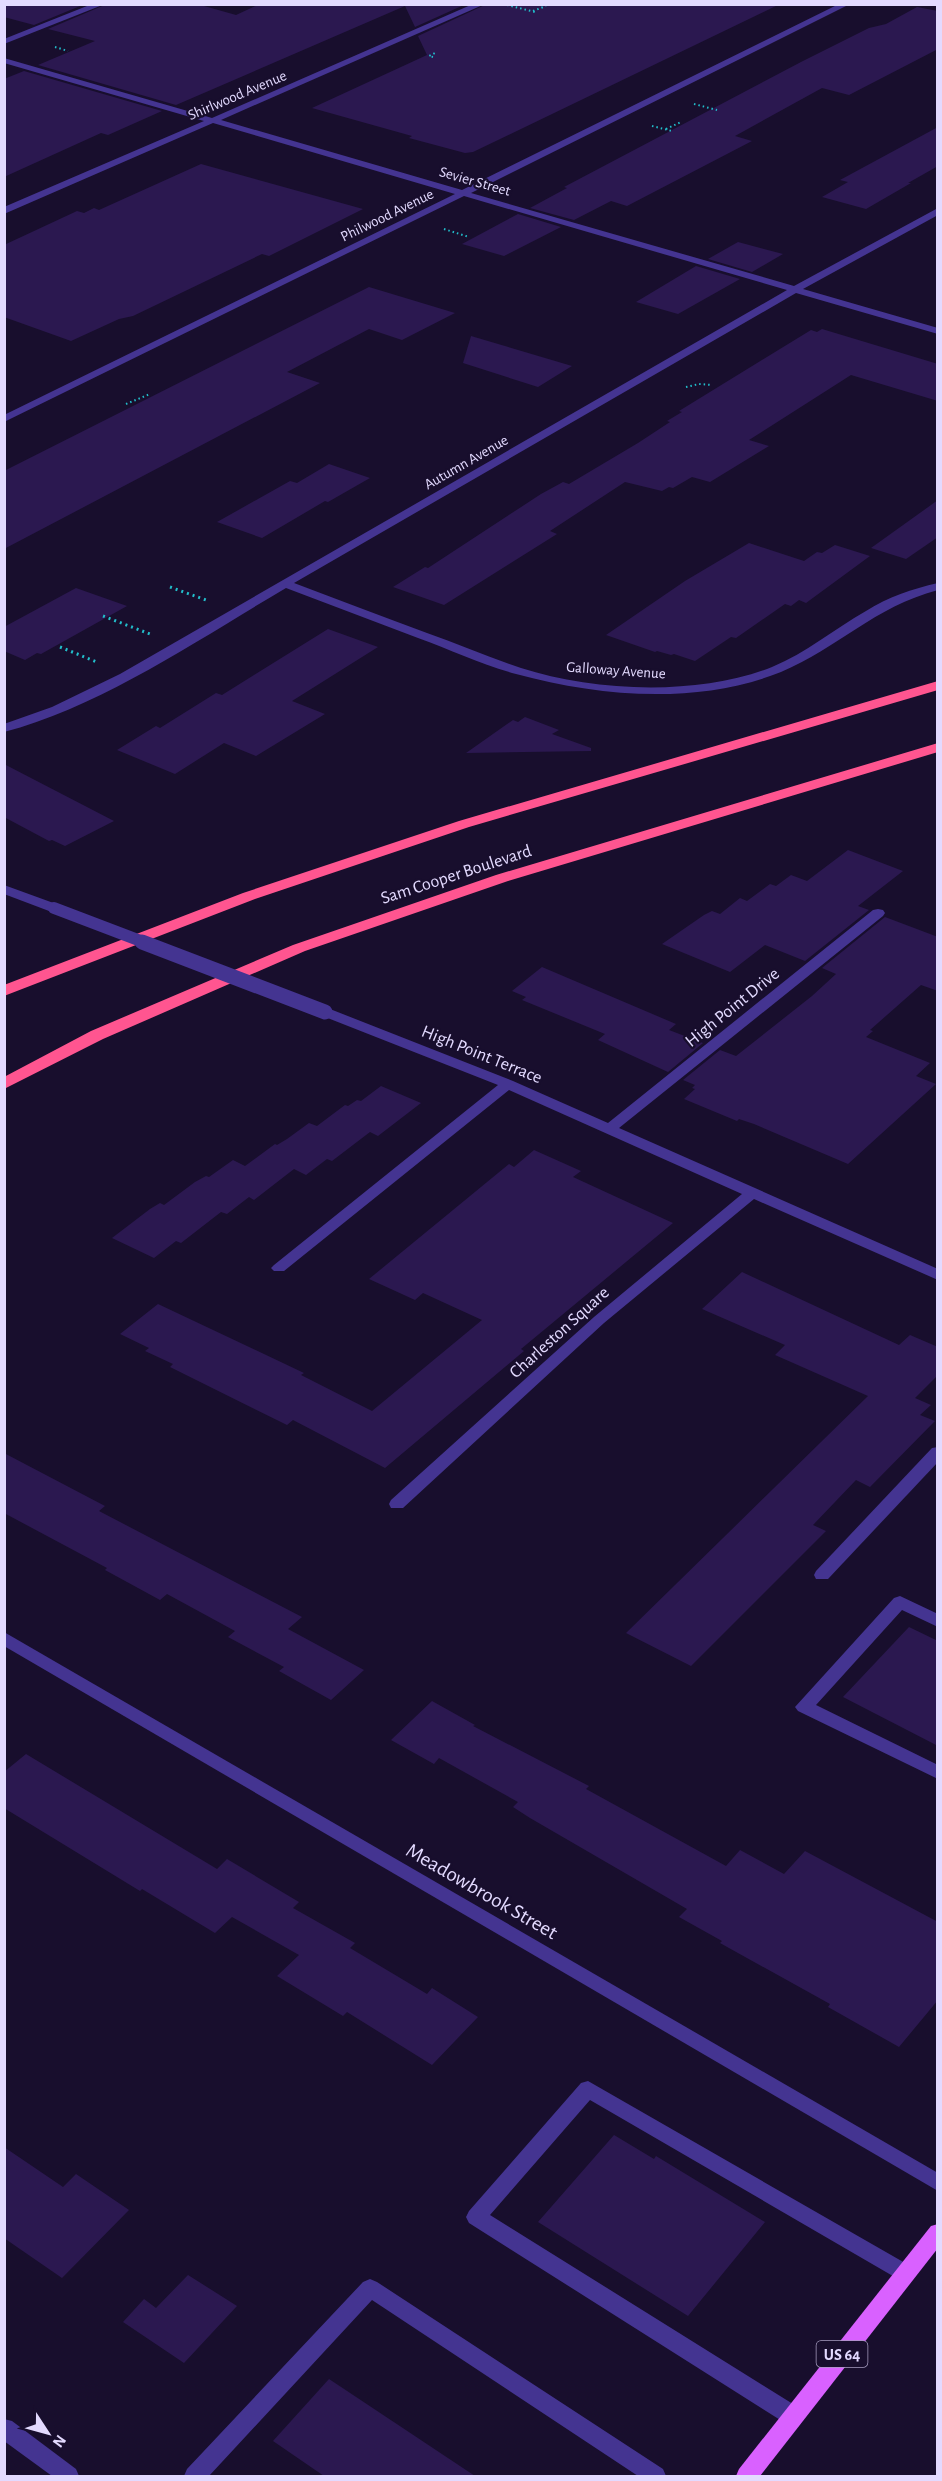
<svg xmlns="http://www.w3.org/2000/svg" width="942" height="2481" viewBox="0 0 942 2481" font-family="'Alegreya Sans',sans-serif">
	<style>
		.building { fill: #2b1850 }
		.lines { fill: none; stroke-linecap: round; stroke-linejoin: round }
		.path-far1 { stroke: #22becb; stroke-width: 2; stroke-dasharray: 1.5 3; stroke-linecap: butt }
		.path { stroke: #22becb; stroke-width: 3; stroke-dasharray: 2 4; stroke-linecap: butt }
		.minor { fill: #443491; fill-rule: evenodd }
		.major { fill: #d961ff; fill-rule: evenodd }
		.highway { fill: #ff5590; fill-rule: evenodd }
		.minor-bridge-far1 { stroke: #443491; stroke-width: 12 }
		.minor-bridge { stroke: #443491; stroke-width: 15 }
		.labels { text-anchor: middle; stroke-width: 4.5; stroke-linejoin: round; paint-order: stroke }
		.far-street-label { font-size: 15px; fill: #e3daff; stroke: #180e2d }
		.shield { fill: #180e2d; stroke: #a69dc0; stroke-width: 1.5 }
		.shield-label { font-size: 16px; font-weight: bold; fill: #e3daff }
		.street-label { font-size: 18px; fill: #e3daff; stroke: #180e2d }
		.near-street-label { font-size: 21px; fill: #e3daff; stroke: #180e2d }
	</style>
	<rect width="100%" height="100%" fill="#180e2d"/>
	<g class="building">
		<path d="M4,4H85L34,25L4,17Z"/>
		<path d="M107,4H197L236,15L260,4H466L415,27L405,6L176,105L38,65L95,41L48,29Z"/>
		<path d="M487,4H780L473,152L465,153L409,138L412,136L312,108L427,55L418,36Z"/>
		<path d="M917,7L938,11V49L849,95L822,88L735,136L752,141L627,206L611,201L574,220L530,208L567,188L564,187L801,62L869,28L886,24Z"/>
		<path d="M24,71L162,111L108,135L101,133L4,177V79Z"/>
		<path d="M938,127V166L908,183H911L866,209L822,197L848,182L840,180Z"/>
		<path d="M201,164L363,209L269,256L262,254L133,316L119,319L71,341L4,317V245L77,211L84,213L94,208L99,210Z"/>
		<path d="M518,214L561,227L504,256L462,244Z"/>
		<path d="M738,242L783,254L752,272L708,259Z"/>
		<path d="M696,266L740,279L678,314L636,302Z"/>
		<path d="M369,287L455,313L402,340L369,329L287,372L320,383L4,549V471Z"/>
		<path d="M822,329L938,364V401L851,375L749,440L769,446L710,482L692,477L673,488L669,487L662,491L625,482L550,531L557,534L444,605L393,587L425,567L428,568L541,494L563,482L569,484L638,443L670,422L667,421L682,412L679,411L811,330L817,332Z"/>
		<path d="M471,336L572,366L538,387L463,363Z"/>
		<path d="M329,464L370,478L328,502L325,501L262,538L217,522L290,481L297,483Z"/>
		<path d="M938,500V537L906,559L871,548Z"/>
		<path d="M749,543L804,561L817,552L822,553L835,545L870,556L806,603L799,600L791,606L785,604L736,638L731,637L695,661L674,654L671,655L657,651L655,652L606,635L685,581Z"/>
		<path d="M76,588L127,606L41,654L37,653L25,660L4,651V627Z"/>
		<path d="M328,629L378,647L292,701L325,714L256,756L224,743L175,774L117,750L156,726L160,728L216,693L222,695Z"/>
		<path d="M525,717L559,730L552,734L591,748V751L466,753L513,720L518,722Z"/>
		<path d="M4,764L58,792L114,821L65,846L52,840L49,841L4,817Z"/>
		<path d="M848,850L903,871L858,906L869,910L805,961L765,945L730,972L662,944L704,915L712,911L720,914L740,898L747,901L770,884L776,886L791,875L807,881Z"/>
		<path d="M885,917L938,937V991L921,985L870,1030L873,1031L866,1037L930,1063L916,1076L936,1084L848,1164L754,1124L739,1119L737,1121L684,1099L695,1089L692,1088L695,1085L683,1080L720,1050L736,1056L812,996L836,974L822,968Z"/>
		<path d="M542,967L676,1024L669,1030L703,1043L668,1072L598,1040L605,1034L522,1000L526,997L512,991Z"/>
		<path d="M381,1086L421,1103L378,1136L370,1132L332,1161L327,1159L306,1175L294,1169L254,1200L249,1197L227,1214L221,1212L181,1243L176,1241L154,1258L112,1238L150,1209L160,1203L164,1205L195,1182L206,1176L209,1177L233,1160L245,1166L275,1144L277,1145L287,1139L309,1123L317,1126L345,1105L348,1106L357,1100L361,1101Z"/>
		<path d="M534,1150L581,1171L573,1177L673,1223L521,1349L524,1351L385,1468L293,1420L287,1425L170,1367L173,1364L145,1351L149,1348L120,1334L158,1304L304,1373L301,1375L372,1411L482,1320L423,1293L415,1300L369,1279L509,1164L514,1167Z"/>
		<path d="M742,1272L899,1345L910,1335L938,1347V1375L915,1398L931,1405L920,1415L935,1421L870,1487L856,1480L813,1525L826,1531L691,1666L626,1633L868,1396L775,1355L785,1345L702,1309Z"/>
		<path d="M4,1453L105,1506L99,1511L302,1617L288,1629L364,1670L331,1700L279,1671L284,1667L228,1637L235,1631L167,1594L160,1600L105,1570L107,1568L4,1513Z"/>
		<path d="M909,1627L938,1641V1746L843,1697Z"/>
		<path d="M432,1701L475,1725L473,1726L589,1786L586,1789L726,1866L740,1850L784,1874L805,1851L938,1922V2000L899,2047L828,2007L830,2004L720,1943L722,1941L679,1917L687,1909L530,1818L513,1807L518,1802L439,1758L434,1764L391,1740Z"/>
		<path d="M26,1754L217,1869L227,1859L299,1902L293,1908L355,1943L350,1948L427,1994L432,1988L478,2017L432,2065L347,2012L343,2016L277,1976L299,1955L232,1917L215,1933L142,1889L140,1891L4,1808V1772Z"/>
		<path d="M614,2135L654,2159L656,2156L765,2222L688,2316L538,2222Z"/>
		<path d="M4,2147L63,2187L76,2174L129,2210L62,2278L4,2238Z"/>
		<path d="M188,2275L237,2306L184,2363L123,2322L144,2299L156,2308Z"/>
		<path d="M329,2379L475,2476H324L273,2441Z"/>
	</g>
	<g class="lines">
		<g class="path-far1">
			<path d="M507,5L535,12"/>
			<path d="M533,11L546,6"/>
			<path d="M55,47L68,51"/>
			<path d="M433,57L429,56L437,52"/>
			<path d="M694,104L717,110"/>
			<path d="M652,126L672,131"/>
			<path d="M666,129L681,122"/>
			<path d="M444,229L469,237"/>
			<path d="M686,387L699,384L712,385"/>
			<path d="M126,404L150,394"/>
		</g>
		<g class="path">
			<path d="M170,587L206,600"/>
			<path d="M103,616L150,634"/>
			<path d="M60,647L97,662"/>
		</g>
		<g class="minor">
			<path d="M92,4H105L4,44V39Z"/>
			<path d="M473,4H485L221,120L462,190L839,4H850L471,193L794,286L938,208V215L803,289L938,328V334L796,293L294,583C338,600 382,616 427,633C458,644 489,657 521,668C595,692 699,696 772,667C806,653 834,629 866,611C888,597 912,589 938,583V590C874,607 838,648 781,672C698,705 601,697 516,674C483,665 451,650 418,638C374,621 330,605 286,588C199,639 102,706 4,732V724L52,707L120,674L787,290L464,196L4,422V415L455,194L213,123L4,214V207L204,121L4,63V58L212,118Z"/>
			<path d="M4,885L59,905L61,908L59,911H49L4,894Z"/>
			<path d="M878,909L883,910L885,913L883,916L619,1128L938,1269V1280L754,1199L604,1323L403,1508H391L389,1504L391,1500L594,1317L742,1194L509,1090L284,1271H274L271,1268L274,1265L498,1085L320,1015L318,1012L320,1009H330L513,1081L608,1123L873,910Z"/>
			<path d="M938,1447V1462L828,1579H816L814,1575L816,1571L932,1448Z"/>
			<path d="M900,1596L938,1614V1627L902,1610L816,1705L938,1765V1779L798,1711L795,1707L894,1598Z"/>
			<path d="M4,1632L938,2173V2191L4,1646Z"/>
			<path d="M588,2081L912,2267L915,2273L912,2279L905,2282L898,2279L590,2100L490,2215L801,2409L804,2416L801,2423L793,2425L785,2423L469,2223L466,2217L469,2211L581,2083Z"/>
			<path d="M370,2279L377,2282L663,2469L666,2476H638L372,2300L209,2476H184L187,2469L363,2282Z"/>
			<path d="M4,2419L12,2421L76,2469L79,2476H52L4,2441Z"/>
		</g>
		<path class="major" d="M938,2224V2248L760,2476H736L739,2469L931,2226Z"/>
		<g class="highway">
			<path d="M938,681V690L469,827L255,899L4,996V985L243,893L459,821Z"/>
			<path d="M938,743V752L508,881L305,951L103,1039L4,1089V1077L91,1031L293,945L496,875Z"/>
		</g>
		<path class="minor-bridge-far1" d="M54,908L146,943"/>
		<path class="minor-bridge" d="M142,942L325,1012"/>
	</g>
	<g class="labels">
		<g class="far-street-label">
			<text transform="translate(237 95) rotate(-23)" y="5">Shirlwood Avenue</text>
			<text transform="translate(475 181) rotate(16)" y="5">Sevier Street</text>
			<text transform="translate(387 215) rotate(-26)" y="5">Philwood Avenue</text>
			<text transform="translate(466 462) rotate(-30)" y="5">Autumn Avenue</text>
			<text transform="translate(616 670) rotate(4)" y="5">Galloway Avenue</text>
		</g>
		<rect class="shield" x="816.5" y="2341" width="51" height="26" rx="4.5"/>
		<g class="shield-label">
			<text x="842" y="2360">US 64</text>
		</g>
		<g class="street-label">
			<text transform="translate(456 874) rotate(-18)" y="6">Sam Cooper Boulevard</text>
			<text transform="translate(732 1007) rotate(-39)" y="6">High Point Drive</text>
			<text transform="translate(482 1054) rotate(22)" y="6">High Point Terrace</text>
			<text transform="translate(559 1332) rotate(-42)" y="6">Charleston Square</text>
		</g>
		<g class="near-street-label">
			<text transform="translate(482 1891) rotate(30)" y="7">Meadowbrook Street</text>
		</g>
	</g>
	<rect width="942" height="2481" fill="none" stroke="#e3daff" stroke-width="12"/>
	<g transform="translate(48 2433) rotate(126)" stroke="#180e2d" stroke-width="4.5" paint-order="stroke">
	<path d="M0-4.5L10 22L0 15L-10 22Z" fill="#e3daff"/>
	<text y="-9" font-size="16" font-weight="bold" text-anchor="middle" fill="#e3daff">N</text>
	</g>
</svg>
